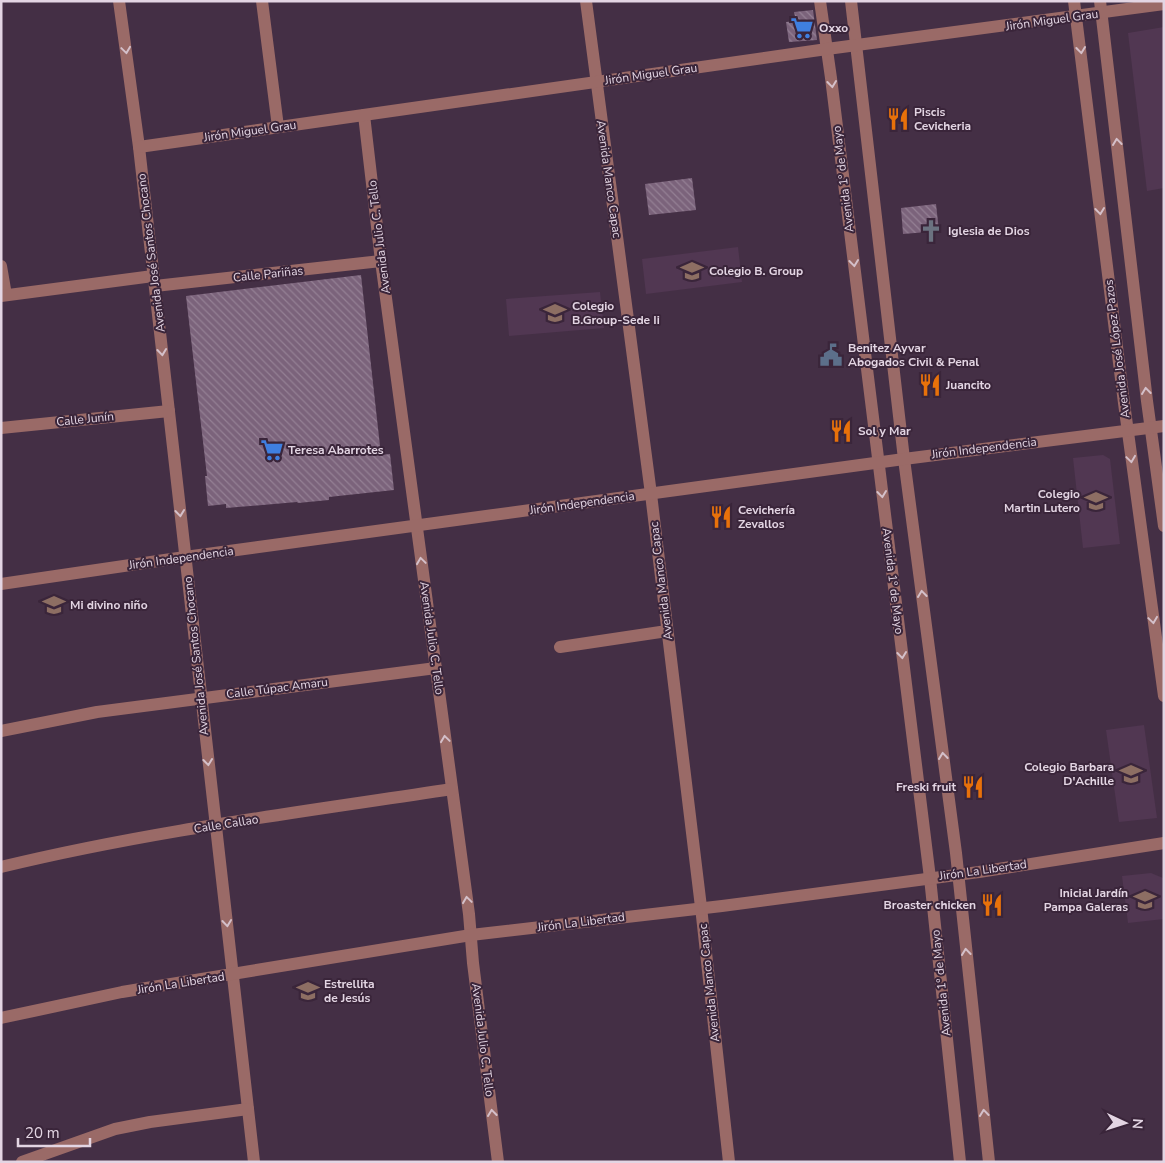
<svg xmlns="http://www.w3.org/2000/svg" width="1165" height="1163" viewBox="0 0 1165 1163" font-family="'Nunito Sans',sans-serif">
	<style>
		.built { fill: #513752 }
		.building { fill: url(#building-back-hatch) }
		.lines { fill: none; stroke-linecap: round; stroke-linejoin: round }
		.minor { stroke: #9a6a67; stroke-width: 12 }
		.oneway { stroke: #d4c0ca }
		.labels { text-anchor: middle; stroke-width: 4; stroke-linejoin: round; paint-order: stroke }
		.street-label { font-size: 12px; fill: #e3d5e3; stroke: #3a253a }
		.poi-label { font-size: 12px; font-weight: bold; fill: #e3d5e3; stroke: #3a253a; text-anchor: start }
	</style>
	<defs>
		<pattern id="building-back-hatch" width="6" height="6" patternUnits="userSpaceOnUse" patternTransform="scale(1.25)"><rect width="6" height="6" fill="#7b637b"/><path d="M-1 5l2 2M0 0l6 6M5-1l2 2" fill="none" stroke="#948094"/></pattern>
	</defs>
	<rect width="100%" height="100%" fill="#442f45"/>
	<g class="built">
		<path d="M1164,27V188L1147,191L1128,33Z"/>
		<path d="M738,247L742,282L646,294L642,259Z"/>
		<path d="M600,292L604,328L509,336L506,299Z"/>
		<path d="M1103,455L1110,459L1120,544L1083,548L1073,458Z"/>
		<path d="M1144,725L1157,818L1119,822L1106,730Z"/>
		<path d="M1151,873L1163,878L1164,919L1128,923L1122,876Z"/>
	</g>
	<g class="building">
		<path d="M813,10L817,40L789,42L786,22L796,21L794,12Z"/>
		<path d="M692,178L696,210L649,215L645,184Z"/>
		<path d="M936,204L939,231L903,234L901,208Z"/>
		<path d="M361,275L381,455L390,454L394,490L329,497V500L298,503L297,502L226,508V504L208,506L205,476H207L186,296Z"/>
	</g>
	<g class="lines">
		<g class="minor">
			<path d="M119,1L139,147L254,1162"/>
			<path d="M262,1L278,127"/>
			<path d="M586,1L651,494L701,907L729,1162"/>
			<path d="M820,1L831,78L930,878L960,1162"/>
			<path d="M851,1L904,459L956,853L989,1162"/>
			<path d="M1074,1L1124,403L1164,696"/>
			<path d="M1100,1L1147,401L1164,526"/>
			<path d="M364,115L381,261L469,914L473,963L498,1162"/>
			<path d="M139,147L827,49L1164,4"/>
			<path d="M1,266L6,295"/>
			<path d="M155,286L381,261"/>
			<path d="M1,296L153,276"/>
			<path d="M1,428L169,411"/>
			<path d="M1,584L185,557L904,459L1164,426"/>
			<path d="M560,647L667,631"/>
			<path d="M1,731L97,712L436,668"/>
			<path d="M1,867C149,831 302,812 452,789"/>
			<path d="M1,1018L122,992L471,935L722,906L979,872L1164,843"/>
			<path d="M22,1162L115,1129L150,1122L248,1109"/>
		</g>
	</g>
	<defs><path id="oneway-chevron" d="M-2-3.5L2.5 0L-2 3.5" fill="none" stroke-width="1.6" stroke-linecap="round" stroke-linejoin="round" transform="scale(1.25)"/></defs>
	<g class="oneway">
		<use href="#oneway-chevron" transform="translate(126 50) rotate(82)"/>
		<use href="#oneway-chevron" transform="translate(1081 50) rotate(83)"/>
		<use href="#oneway-chevron" transform="translate(832 84) rotate(83)"/>
		<use href="#oneway-chevron" transform="translate(1117 142) rotate(-97)"/>
		<use href="#oneway-chevron" transform="translate(1100 211) rotate(83)"/>
		<use href="#oneway-chevron" transform="translate(854 263) rotate(83)"/>
		<use href="#oneway-chevron" transform="translate(162 352) rotate(84)"/>
		<use href="#oneway-chevron" transform="translate(1146 391) rotate(-97)"/>
		<use href="#oneway-chevron" transform="translate(1131 459) rotate(82)"/>
		<use href="#oneway-chevron" transform="translate(882 494) rotate(83)"/>
		<use href="#oneway-chevron" transform="translate(180 513) rotate(84)"/>
		<use href="#oneway-chevron" transform="translate(421 561) rotate(-98)"/>
		<use href="#oneway-chevron" transform="translate(922 594) rotate(-97)"/>
		<use href="#oneway-chevron" transform="translate(1153 620) rotate(82)"/>
		<use href="#oneway-chevron" transform="translate(902 655) rotate(83)"/>
		<use href="#oneway-chevron" transform="translate(445 739) rotate(-98)"/>
		<use href="#oneway-chevron" transform="translate(943 756) rotate(-97)"/>
		<use href="#oneway-chevron" transform="translate(208 762) rotate(83)"/>
		<use href="#oneway-chevron" transform="translate(467 900) rotate(-98)"/>
		<use href="#oneway-chevron" transform="translate(227 923) rotate(84)"/>
		<use href="#oneway-chevron" transform="translate(966 952) rotate(-96)"/>
		<use href="#oneway-chevron" transform="translate(492 1113) rotate(-97)"/>
		<use href="#oneway-chevron" transform="translate(984 1113) rotate(-96)"/>
	</g>
	<defs>
		<symbol id="supermarket-bare" viewBox="-9 -9 18 18"><path d="M-6-5.5h2.5l.6 2H6L4.5 2H-2.5L-4.4-4H-6ZM-1.5 3.2a1.3 1.3 0 1 0 .1 0ZM3 3.2a1.3 1.3 0 1 0 .1 0Z" fill="#3f7fe0" stroke="#3a253a" stroke-width="2.5" paint-order="stroke"/></symbol>
		<symbol id="restaurant-bare" viewBox="-9 -9 18 18"><path d="M-5-6h1v4h1v-4h1v4h1v-4h1v5L-1.5 .5V6h-2V.5L-5-1ZM5-6V6H3V1.5H1.5Q1.5-4 5-6Z" fill="#e8710a" stroke="#3a253a" stroke-width="2.5" paint-order="stroke"/></symbol>
		<symbol id="church-bare" viewBox="-9 -9 18 18"><path d="M-1.2-6h2.4v3.5h3.3v2.4h-3.3V6h-2.4V-.1h-3.3v-2.4h3.3Z" fill="#6b7280" stroke="#3a253a" stroke-width="2.5" paint-order="stroke"/></symbol>
		<symbol id="school-bare" viewBox="-9 -9 18 18"><path d="M0-5L7-2L0 1L-7-2ZM-4 1L0 2.5L4 1V4Q0 6-4 4Z" fill="#8d6e63" stroke="#3a253a" stroke-width="2.5" paint-order="stroke"/></symbol>
		<symbol id="civic-bare" viewBox="-9 -9 18 18"><path d="M-.6-6.5H3V-4.5H.6V-3L4-1V1h2V6H-6V1h2V-1L-.6-3ZM-1.2 2.5V6h2.4V2.5Z" fill="#5c6f8a" stroke="#3a253a" stroke-width="2.5" paint-order="stroke"/></symbol>
	</defs>
	<g fill-rule="evenodd">
		<use href="#supermarket-bare" x="786" y="12" width="32" height="32"/>
		<use href="#restaurant-bare" x="882" y="103" width="32" height="32"/>
		<use href="#church-bare" x="915" y="215" width="32" height="32"/>
		<use href="#school-bare" x="676" y="255" width="32" height="32"/>
		<use href="#school-bare" x="539" y="297" width="32" height="32"/>
		<use href="#civic-bare" x="815" y="339" width="32" height="32"/>
		<use href="#restaurant-bare" x="914" y="369" width="32" height="32"/>
		<use href="#restaurant-bare" x="825" y="415" width="32" height="32"/>
		<use href="#supermarket-bare" x="256" y="434" width="32" height="32"/>
		<use href="#school-bare" x="1080" y="485" width="32" height="32"/>
		<use href="#restaurant-bare" x="705" y="501" width="32" height="32"/>
		<use href="#school-bare" x="38" y="589" width="32" height="32"/>
		<use href="#school-bare" x="1115" y="758" width="32" height="32"/>
		<use href="#restaurant-bare" x="957" y="771" width="32" height="32"/>
		<use href="#school-bare" x="1129" y="884" width="32" height="32"/>
		<use href="#restaurant-bare" x="976" y="889" width="32" height="32"/>
		<use href="#school-bare" x="292" y="975" width="32" height="32"/>
	</g>
	<g class="labels">
		<g class="street-label">
			<text transform="translate(1052 20) rotate(-8)" y="4">Jirón Miguel Grau</text>
			<text transform="translate(651 74) rotate(-8)" y="4">Jirón Miguel Grau</text>
			<text transform="translate(250 131) rotate(-8)" y="4">Jirón Miguel Grau</text>
			<text transform="translate(609 179) rotate(82)" y="4">Avenida Manco Capac</text>
			<text transform="translate(843 179) rotate(-97)" y="4">Avenida 1º de Mayo</text>
			<text transform="translate(379 237) rotate(-97)" y="4">Avenida Julio C. Tello</text>
			<text transform="translate(151 253) rotate(-97)" y="4">Avenida José Santos Chocano</text>
			<text transform="translate(268 274) rotate(-6)" y="4">Calle Pariñas</text>
			<text transform="translate(1117 349) rotate(-97)" y="4">Avenida José López Pazos</text>
			<text transform="translate(85 419) rotate(-6)" y="4">Calle Junín</text>
			<text transform="translate(984 448) rotate(-7)" y="4">Jirón Independencia</text>
			<text transform="translate(582 503) rotate(-8)" y="4">Jirón Independencia</text>
			<text transform="translate(181 558) rotate(-8)" y="4">Jirón Independencia</text>
			<text transform="translate(661 581) rotate(-97)" y="4">Avenida Manco Capac</text>
			<text transform="translate(893 581) rotate(83)" y="4">Avenida 1º de Mayo</text>
			<text transform="translate(432 638) rotate(82)" y="4">Avenida Julio C. Tello</text>
			<text transform="translate(196 656) rotate(-96)" y="4">Avenida José Santos Chocano</text>
			<text transform="translate(277 688) rotate(-7)" y="4">Calle Túpac Amaru</text>
			<text transform="translate(226 824) rotate(-9)" y="4">Calle Callao</text>
			<text transform="translate(983 870) rotate(-8)" y="4">Jirón La Libertad</text>
			<text transform="translate(581 922) rotate(-7)" y="4">Jirón La Libertad</text>
			<text transform="translate(181 983) rotate(-9)" y="4">Jirón La Libertad</text>
			<text transform="translate(709 983) rotate(-96)" y="4">Avenida Manco Capac</text>
			<text transform="translate(941 983) rotate(-96)" y="4">Avenida 1º de Mayo</text>
			<text transform="translate(483 1040) rotate(83)" y="4">Avenida Julio C. Tello</text>
		</g>
		<g class="poi-label">
			<text x="819" y="32">Oxxo</text>
			<text x="914" y="116">Piscis<tspan x="914" dy="14">Cevicheria</tspan></text>
			<text x="948" y="235">Iglesia de Dios</text>
			<text x="709" y="275">Colegio B. Group</text>
			<text x="572" y="310">Colegio<tspan x="572" dy="14">B.Group-Sede Ii</tspan></text>
			<text x="848" y="352">Benitez Ayvar<tspan x="848" dy="14">Abogados Civil &amp; Penal</tspan></text>
			<text x="946" y="389">Juancito</text>
			<text x="858" y="435">Sol y Mar</text>
			<text x="288" y="454">Teresa Abarrotes</text>
			<text x="1080" y="498" text-anchor="end">Colegio<tspan x="1080" dy="14">Martin Lutero</tspan></text>
			<text x="738" y="514">Cevichería<tspan x="738" dy="14">Zevallos</tspan></text>
			<text x="70" y="609">Mi divino niño</text>
			<text x="1114" y="771" text-anchor="end">Colegio Barbara<tspan x="1114" dy="14">D'Achille</tspan></text>
			<text x="956" y="791" text-anchor="end">Freski fruit</text>
			<text x="1128" y="897" text-anchor="end">Inicial Jardín<tspan x="1128" dy="14">Pampa Galeras</tspan></text>
			<text x="976" y="909" text-anchor="end">Broaster chicken</text>
			<text x="324" y="988">Estrellita<tspan x="324" dy="14">de Jesús</tspan></text>
		</g>
	</g>
	<rect width="1165" height="1163" fill="none" stroke="#e3d5e3" stroke-width="5"/>
	<g transform="translate(1125 1123) rotate(94)" stroke="#3a253a" stroke-width="4" paint-order="stroke">
	<path d="M0-4L9 19L0 12L-9 19Z" fill="#e3d5e3"/>
	<text y="-8" font-size="14" font-weight="bold" text-anchor="middle" fill="#e3d5e3">N</text>
	</g>
	<path d="M18 1138v8h72v-8" fill="none" stroke="#e3d5e3" stroke-width="2.5"/>
	<text x="25" y="1138" font-size="15" fill="#e3d5e3" stroke="#3a253a" stroke-width="4" paint-order="stroke">20 m</text>
</svg>
